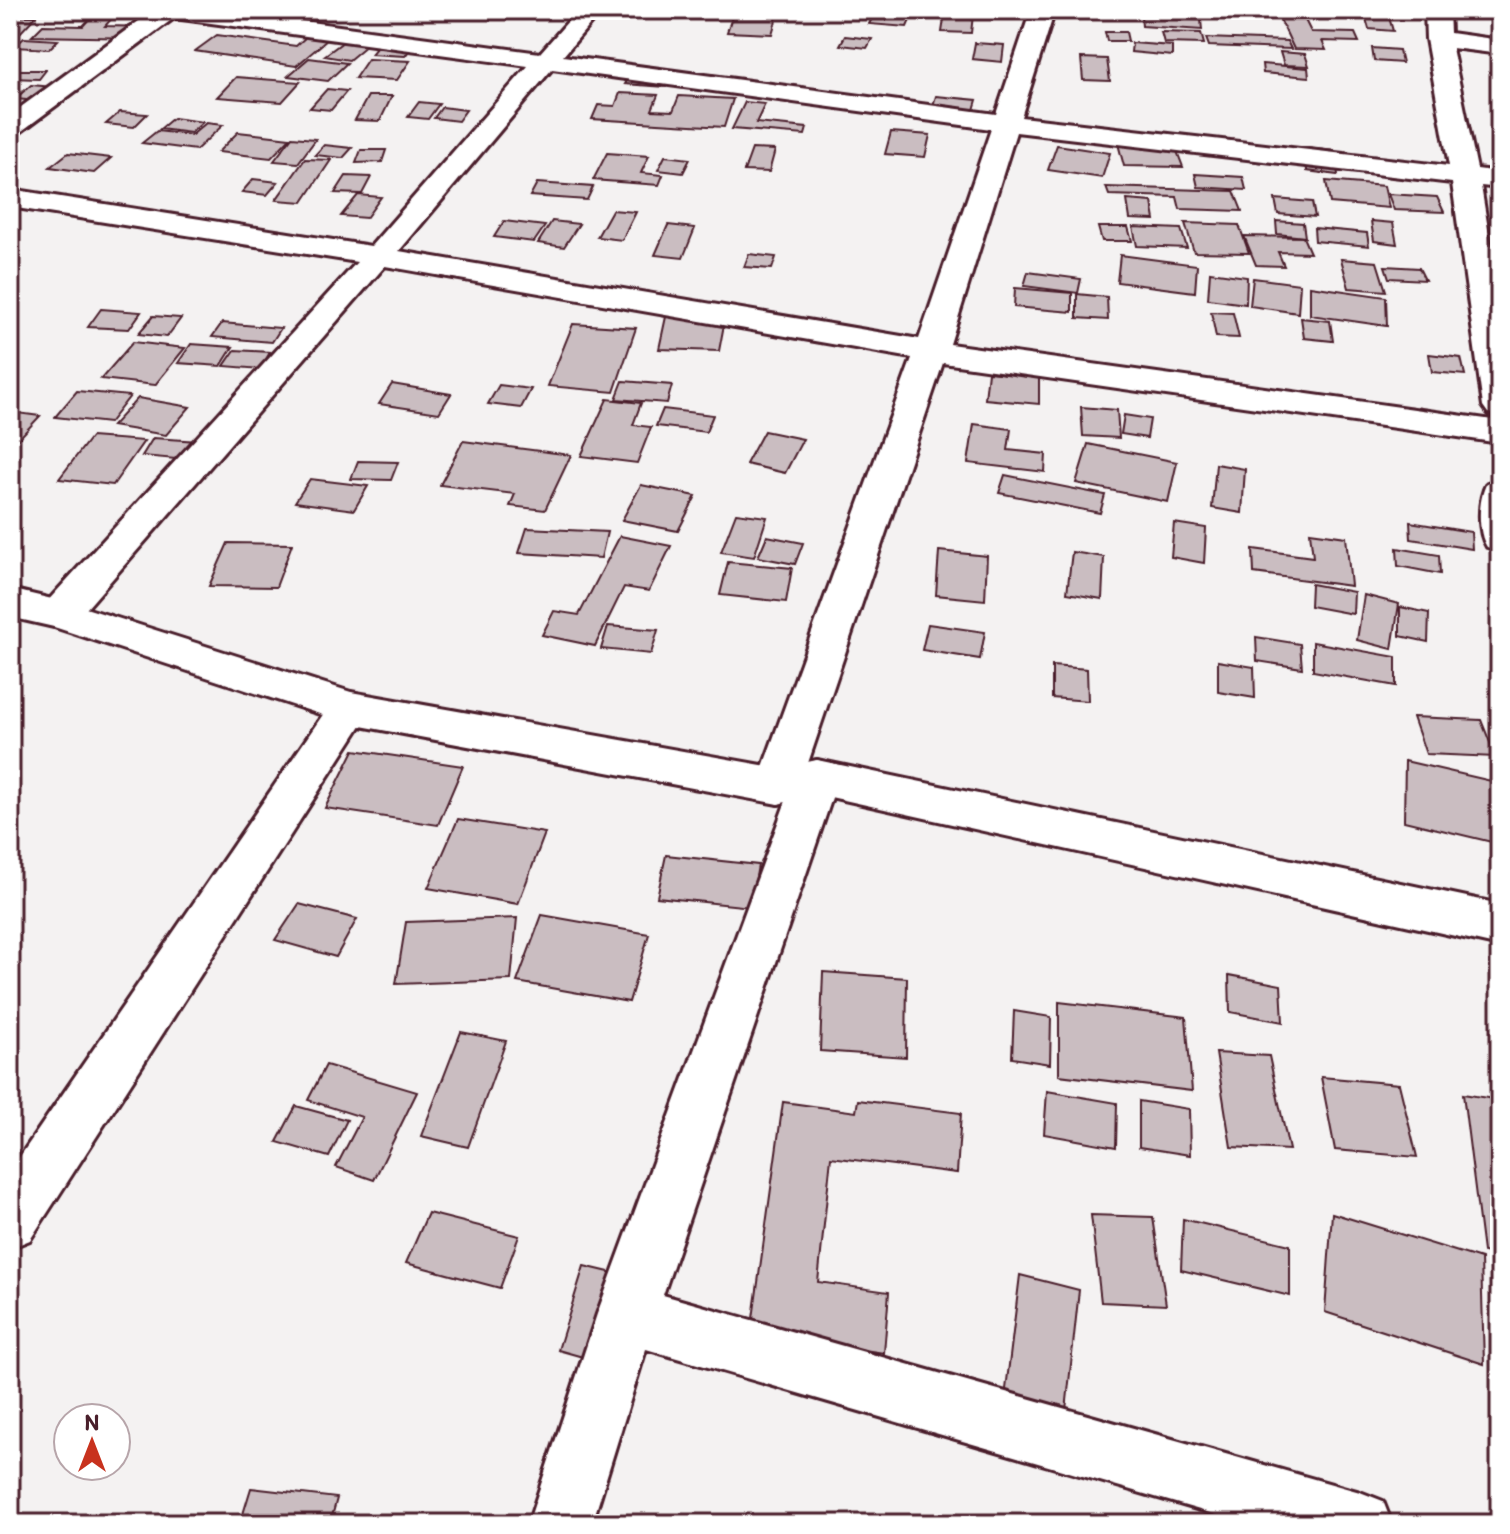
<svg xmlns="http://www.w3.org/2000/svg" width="1510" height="1534" viewBox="0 0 1510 1534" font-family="Itim,sans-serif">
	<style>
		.building { fill: #cabdc1; stroke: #4a1f2b; stroke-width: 2 }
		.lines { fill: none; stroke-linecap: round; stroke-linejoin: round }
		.minor-casing { stroke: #4a1f2b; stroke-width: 6 }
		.tertiary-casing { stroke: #4a1f2b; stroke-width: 6 }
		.minor { fill: #fff; fill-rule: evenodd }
		.tertiary { fill: #fff; fill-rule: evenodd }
	</style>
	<rect width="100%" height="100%" fill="#f4f2f2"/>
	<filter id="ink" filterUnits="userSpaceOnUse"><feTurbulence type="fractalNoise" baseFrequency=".0125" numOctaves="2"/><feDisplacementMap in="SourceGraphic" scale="16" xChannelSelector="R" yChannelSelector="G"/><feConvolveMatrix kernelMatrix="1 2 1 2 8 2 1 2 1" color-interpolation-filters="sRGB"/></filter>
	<g filter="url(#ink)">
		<g class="building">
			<path d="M1364,12L1388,14L1393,31L1369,29Z"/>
			<path d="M945,13L973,15L971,33L942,32Z"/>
			<path d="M733,14L777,17L772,34L727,32Z"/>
			<path d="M874,15L911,18L907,27L869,24Z"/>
			<path d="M1278,15L1303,16L1311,32L1355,33L1359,42L1322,41L1326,50L1294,49Z"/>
			<path d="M20,16H36L18,35H10V26Z"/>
			<path d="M92,16L113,17L105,26L153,27L144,38L32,36L43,25L83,26Z"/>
			<path d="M1141,16L1201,20L1202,30L1142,26Z"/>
			<path d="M1105,32H1126L1128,41H1107Z"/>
			<path d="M1161,32L1201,33L1204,44L1164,43Z"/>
			<path d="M217,35L296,46L306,37L327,40L296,66L195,51Z"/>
			<path d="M845,36L872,39L867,48L840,45Z"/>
			<path d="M24,38L58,40L49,49L14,47Z"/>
			<path d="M1206,38L1287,41L1291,49L1209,46Z"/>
			<path d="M343,42L367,45L349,60L324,56Z"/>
			<path d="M380,43L413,46L405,56L371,54Z"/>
			<path d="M975,43L1004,45L1002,62L972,59Z"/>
			<path d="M1132,43L1172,46V56L1131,52Z"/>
			<path d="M1372,48L1399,50L1402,63L1374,61Z"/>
			<path d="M1280,52L1305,54L1309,66L1284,65Z"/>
			<path d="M309,58L347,63L328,81L288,76Z"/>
			<path d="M1081,58L1107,59L1110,81L1083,80Z"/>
			<path d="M368,59L410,61L397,80L355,78Z"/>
			<path d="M1262,64L1308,68L1309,77L1263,73Z"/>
			<path d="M10,70H46L39,79L10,78Z"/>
			<path d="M633,71L672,74L666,87L625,84Z"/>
			<path d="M236,77L300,82L282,102L217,97Z"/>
			<path d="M31,85L77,89L61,103L15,99Z"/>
			<path d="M327,89L347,91L331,110L310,108Z"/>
			<path d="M620,93L658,95L652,110L673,111L679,96L733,99L724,127L592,119L598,105L615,106Z"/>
			<path d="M368,96H392L380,121L355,120Z"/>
			<path d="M936,96L977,100L971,120L930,115Z"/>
			<path d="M419,102L439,104L428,119L408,117Z"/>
			<path d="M745,102L765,104L756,123L807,128L805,135L732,129Z"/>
			<path d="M442,107L466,110L458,121L434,118Z"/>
			<path d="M120,112L147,114L134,127L106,124Z"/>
			<path d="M173,118L203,122L191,133L160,129Z"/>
			<path d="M206,123L223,125L196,150L142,143L157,131L192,135Z"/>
			<path d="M238,132L290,138L271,158L218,152Z"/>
			<path d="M891,132L930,135L925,157L885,154Z"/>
			<path d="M292,137L316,139L298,163L274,161Z"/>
			<path d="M1117,140L1173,141L1183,167L1124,166Z"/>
			<path d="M324,145L352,148L343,158L315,155Z"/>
			<path d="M1057,145L1110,153L1102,178L1048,170Z"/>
			<path d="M1305,148L1335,151L1338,175L1307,171Z"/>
			<path d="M752,149L775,150L769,172L744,171Z"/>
			<path d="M361,150H386L382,162L356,163Z"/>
			<path d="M68,153L111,158L94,173L50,167Z"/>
			<path d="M607,153L649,156L641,173L663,175L659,185L593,180Z"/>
			<path d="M665,156L690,159L683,173L658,170Z"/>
			<path d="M305,159L331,160L303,202L276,200Z"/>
			<path d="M1195,174L1243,177L1246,190L1198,187Z"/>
			<path d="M346,176L371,177L362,194L335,193Z"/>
			<path d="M253,179L278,182L267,195L242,192Z"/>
			<path d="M1326,181L1384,186L1389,208L1330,203Z"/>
			<path d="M537,183L593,187L587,200L530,196Z"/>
			<path d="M1106,187L1234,191L1242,211L1180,209L1177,197L1109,195Z"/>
			<path d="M1388,194L1437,197L1444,212L1394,210Z"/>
			<path d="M358,195L381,197L366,218L341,216Z"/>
			<path d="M1275,199L1312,202L1315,217L1278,214Z"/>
			<path d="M1127,200L1152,202L1155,220L1130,219Z"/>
			<path d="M612,210L636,212L622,240L597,237Z"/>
			<path d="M504,221L545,226L534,242L494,237Z"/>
			<path d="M552,221L579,224L564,247L538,243Z"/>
			<path d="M1276,221L1303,223L1305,237L1277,234Z"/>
			<path d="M1371,221L1393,223L1397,244L1374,241Z"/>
			<path d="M1185,223L1239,225L1249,253L1194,252Z"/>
			<path d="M668,225L695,228L683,258L655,255Z"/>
			<path d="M1098,227H1128L1132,241H1102Z"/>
			<path d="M1133,227L1181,229L1187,248L1137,246Z"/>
			<path d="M1314,228L1367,233L1369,246L1315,241Z"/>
			<path d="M1244,236L1303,237L1310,253L1278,252L1284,266L1256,265Z"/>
			<path d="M749,254L776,257L772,269L744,267Z"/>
			<path d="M1120,255L1197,265L1195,292L1117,282Z"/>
			<path d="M1341,259L1377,262L1386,291L1349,288Z"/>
			<path d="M1385,266L1419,268L1425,280L1389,278Z"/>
			<path d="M1028,272L1081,279L1078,293L1024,286Z"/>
			<path d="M1210,272L1247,277L1246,304L1208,299Z"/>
			<path d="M1253,278L1300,284L1298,313L1250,306Z"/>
			<path d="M1310,286L1386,297L1387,326L1310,315Z"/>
			<path d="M1015,288L1072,293V312L1014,307Z"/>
			<path d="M1077,294L1107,297L1108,320L1077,318Z"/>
			<path d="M101,309L141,312L129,329L88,327Z"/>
			<path d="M667,312L726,314L719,351L659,349Z"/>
			<path d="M1211,312L1233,313L1239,338L1216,337Z"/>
			<path d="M153,316L181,318L167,337L138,334Z"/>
			<path d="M1301,318L1330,321L1333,341L1304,338Z"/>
			<path d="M222,323L281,328L272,342L212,337Z"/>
			<path d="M573,324L636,328L614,392L548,386Z"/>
			<path d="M133,342L185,348L155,385L101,379Z"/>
			<path d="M191,344L233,347L221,366L178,363Z"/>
			<path d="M235,350L270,352L261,369L224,366Z"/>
			<path d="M1429,354L1461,358L1465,375L1432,372Z"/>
			<path d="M988,372L1039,377V404L985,399Z"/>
			<path d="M623,381L672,385L667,403L616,399Z"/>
			<path d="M392,384L451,394L439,413L379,404Z"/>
			<path d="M499,385L531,389L521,408L488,404Z"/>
			<path d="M77,391L130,396L109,423L55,417Z"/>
			<path d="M138,398L190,407L166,435L112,426Z"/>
			<path d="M607,399L641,403L633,425L651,427L637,463L581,456Z"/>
			<path d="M1081,407L1117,410L1119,438L1083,436Z"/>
			<path d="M663,409L713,415L706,432L656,426Z"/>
			<path d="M10,412L40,416L10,448Z"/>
			<path d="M1124,415L1150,419L1147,438L1121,434Z"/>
			<path d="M974,424L1011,429L1008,450L1046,454L1045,472L968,463Z"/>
			<path d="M764,431L803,439L785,473L746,464Z"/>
			<path d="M91,437L144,441L113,485L59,479Z"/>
			<path d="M153,438L198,441L187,460L142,456Z"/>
			<path d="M463,441L571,455L545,510L510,506L515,494L440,485Z"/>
			<path d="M1088,444L1177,462L1168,502L1076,483Z"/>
			<path d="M358,461L398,462L391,480L351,479Z"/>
			<path d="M1216,464L1245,469L1242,513L1212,508Z"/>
			<path d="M1005,475L1105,495L1100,513L999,493Z"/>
			<path d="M310,479L368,486L354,510L295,502Z"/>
			<path d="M641,485L696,496L678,531L622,520Z"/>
			<path d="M736,513L767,517L754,557L721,552Z"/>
			<path d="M1410,522L1471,532L1472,549L1411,539Z"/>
			<path d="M1174,523L1206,528L1204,563L1171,557Z"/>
			<path d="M527,528L607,532L601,558L519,553Z"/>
			<path d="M1310,532L1346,537L1351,586L1254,573L1253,549L1313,557Z"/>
			<path d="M620,536L671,546L649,591L624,587L595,646L542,635L554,611L579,615Z"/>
			<path d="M767,536L803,543L795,564L758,557Z"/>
			<path d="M228,543L292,544L276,587L209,586Z"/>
			<path d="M1397,548L1439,555L1440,574L1398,566Z"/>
			<path d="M939,551L987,556L985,600L936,595Z"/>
			<path d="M1072,552L1104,557L1102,599L1067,593Z"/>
			<path d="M728,562L792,568L786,602L720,595Z"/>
			<path d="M1311,584L1354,592L1353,614L1310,606Z"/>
			<path d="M1364,595L1399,604L1392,649L1357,640Z"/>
			<path d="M1400,607L1429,613L1428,642L1400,636Z"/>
			<path d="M928,624L985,632L980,659L922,650Z"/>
			<path d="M608,626L658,630L651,654L601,649Z"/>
			<path d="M1256,637L1300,644L1302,668L1257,661Z"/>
			<path d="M1313,642L1396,657V686L1313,671Z"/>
			<path d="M1218,661L1254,667L1255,698L1218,692Z"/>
			<path d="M1052,666L1087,669L1088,701L1052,698Z"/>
			<path d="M1413,717L1481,720L1496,757L1426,754Z"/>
			<path d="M354,750L463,766L438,825L325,808Z"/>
			<path d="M1405,761L1500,783V844L1404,821Z"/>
			<path d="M458,819L545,833L518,904L428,888Z"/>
			<path d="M666,855L758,865L751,907L657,897Z"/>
			<path d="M299,904L357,919L336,957L275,940Z"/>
			<path d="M542,915L649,934L629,1002L517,982Z"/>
			<path d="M517,918L511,980L396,984L406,922Z"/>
			<path d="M823,972L907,978L906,1057L820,1051Z"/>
			<path d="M1229,975L1281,985L1283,1022L1230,1012Z"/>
			<path d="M1059,1002L1186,1017L1192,1091L1059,1075Z"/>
			<path d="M1014,1011L1051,1017L1050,1064L1012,1058Z"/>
			<path d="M461,1032L506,1041L468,1147L421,1136Z"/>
			<path d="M1216,1053L1269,1056L1289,1150L1231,1147Z"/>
			<path d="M326,1065L417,1092L374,1180L336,1167L362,1117L308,1100Z"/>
			<path d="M1321,1077L1399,1084L1417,1157L1335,1150Z"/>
			<path d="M1047,1091L1117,1103L1116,1147L1044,1134Z"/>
			<path d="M1463,1094L1500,1100V1255L1483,1252Z"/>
			<path d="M858,1100L961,1113L957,1173L831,1157L818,1282L889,1292L884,1353L751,1333L783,1102L856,1112Z"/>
			<path d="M1139,1101L1189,1109L1190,1155L1139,1147Z"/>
			<path d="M296,1106L347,1120L329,1157L277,1142Z"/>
			<path d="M428,1213L519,1236L500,1288L406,1263Z"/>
			<path d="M1332,1213L1481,1259L1484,1364L1325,1312Z"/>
			<path d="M1091,1215L1153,1217L1166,1305L1101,1302Z"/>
			<path d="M1183,1219L1290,1245V1296L1181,1270Z"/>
			<path d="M584,1266L630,1277L604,1363L558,1350Z"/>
			<path d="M1020,1275L1079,1290L1063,1438L1002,1422Z"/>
			<path d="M251,1488L337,1498L330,1524H240Z"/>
		</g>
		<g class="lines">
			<defs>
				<g id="minor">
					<path d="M154,10H221L540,53L578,10H602L563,56L996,114L1031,10H1055L1021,117L1449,166L1426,39L1425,10H1449L1450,33L1500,40V54L1452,48L1477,169L1500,172V188L1481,186L1500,303V416L1488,413L1483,406L1452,183L1016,132L950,344L1500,421V443L943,363L808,763L817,760L833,765L839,777L663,1295L1360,1492L1383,1501L1392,1524H1248L646,1349L592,1524H528L597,1314L786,801L778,804L762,798L756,786L912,358L385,266L73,624L59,628L45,624L39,614L45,604L357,262L10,207V189L371,246L528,66L174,18L19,133L10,135V115ZM552,69L991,129L919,339L399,251Z"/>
					<path d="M1500,479V551L1487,547C1477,532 1478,498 1487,483Z"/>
					<path d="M350,692L365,697L371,708L365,719L30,1240L10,1248V1171L335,697Z"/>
				</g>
				<path id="tertiary" d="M10,589L73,604L351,692L778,768L817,760L1500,904V946L817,794L778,804L350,724L54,627L10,617Z"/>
			</defs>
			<use href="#minor" class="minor-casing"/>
			<use href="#tertiary" class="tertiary-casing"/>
			<use href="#minor" class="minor"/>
			<use href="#tertiary" class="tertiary"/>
		</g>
	</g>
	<rect width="1510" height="1534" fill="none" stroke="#fff" stroke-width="40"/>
	<rect x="20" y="20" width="1470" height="1494" fill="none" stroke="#4a1f2b" stroke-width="3" filter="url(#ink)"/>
	<g transform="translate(92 1442)"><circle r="38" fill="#ffffff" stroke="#b7a5aa" stroke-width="2"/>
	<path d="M0-6L14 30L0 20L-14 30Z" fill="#c8321e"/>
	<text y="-12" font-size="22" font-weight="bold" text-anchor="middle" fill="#4a1f2b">N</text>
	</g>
</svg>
